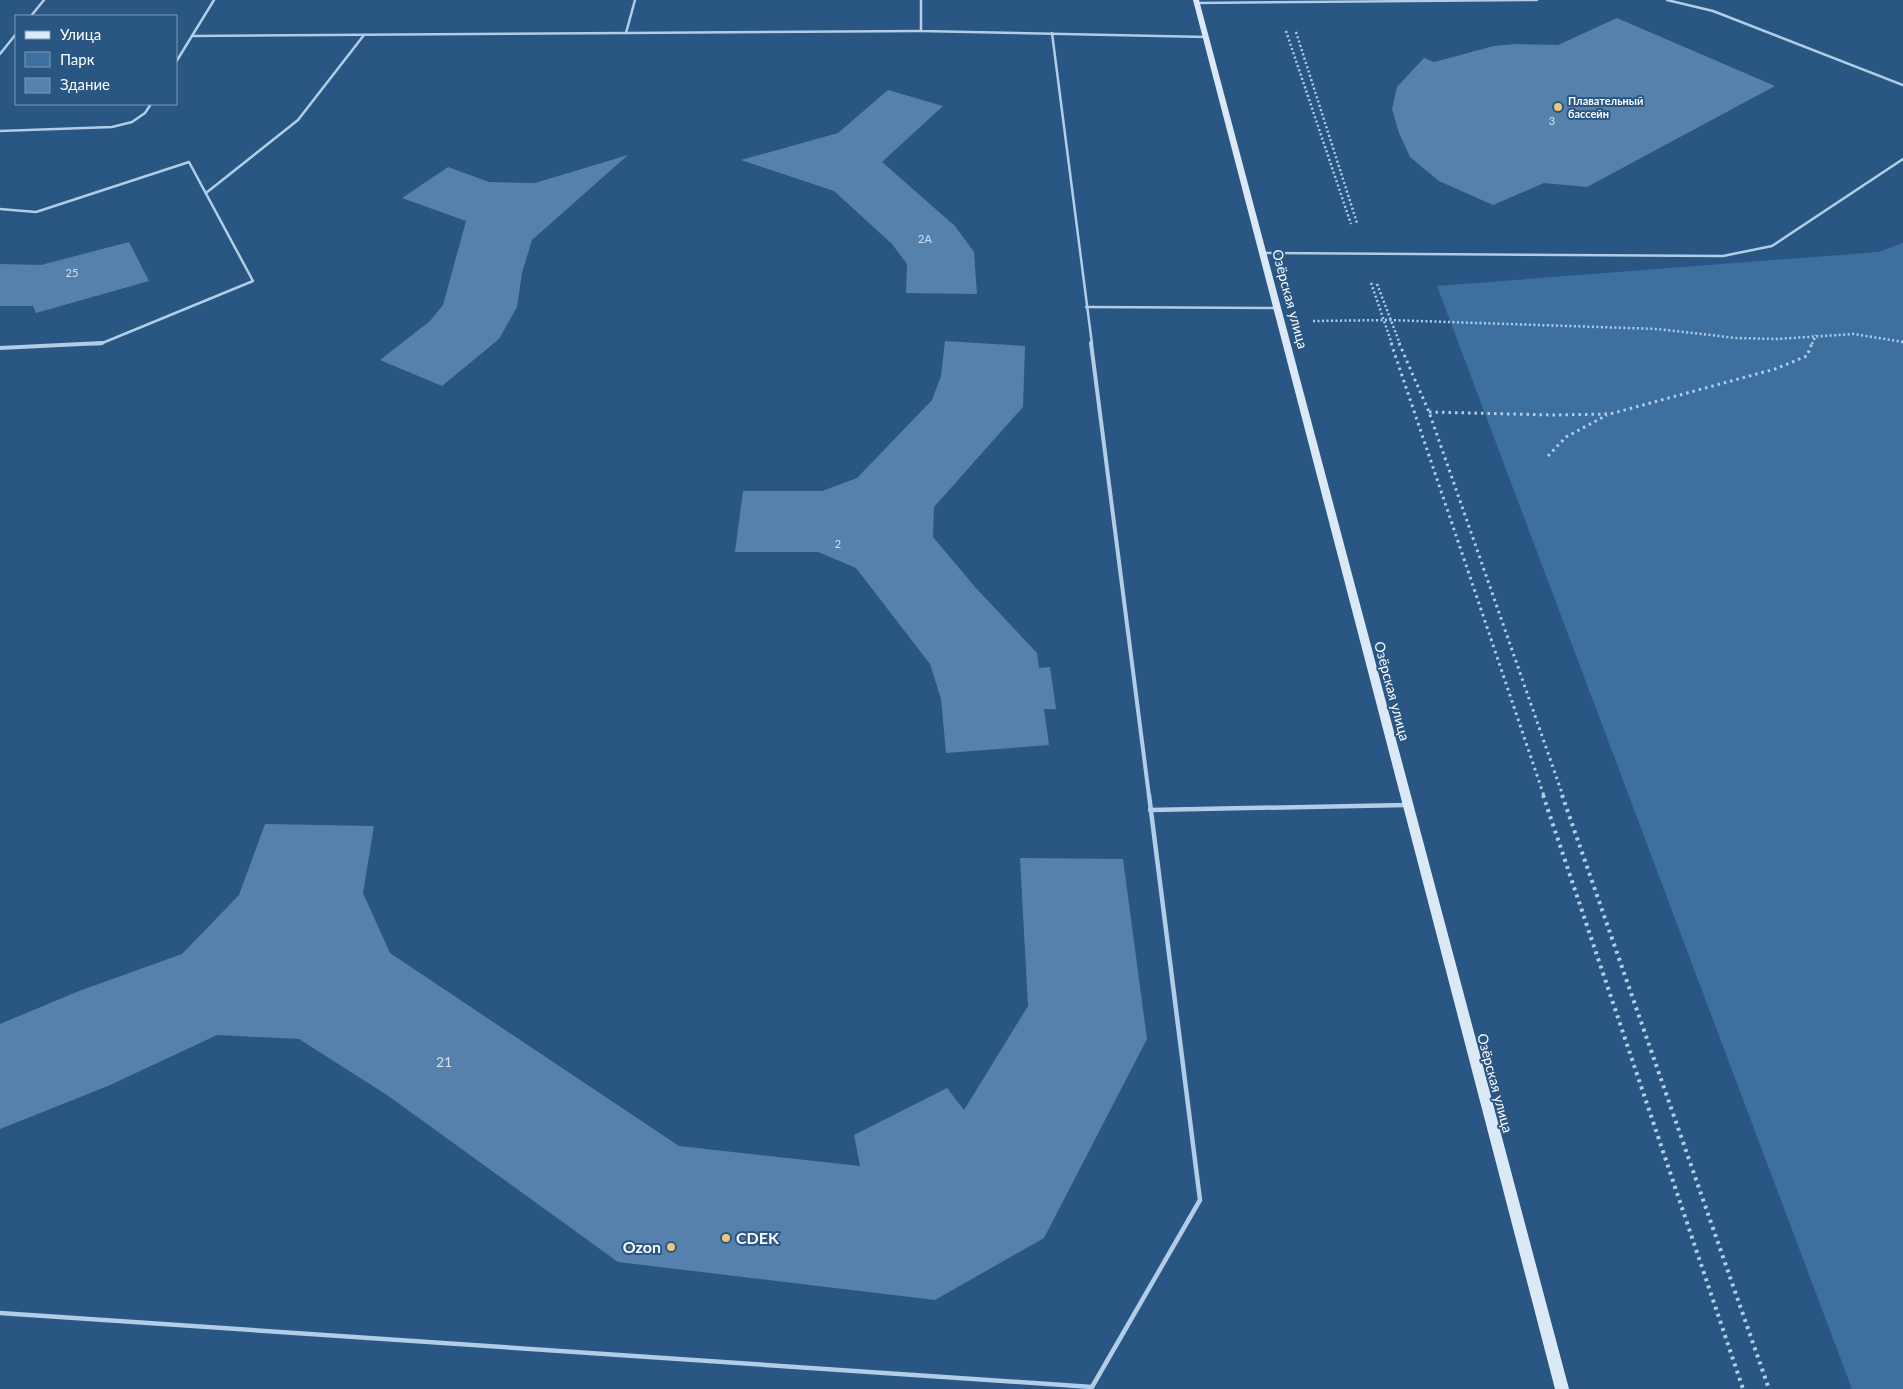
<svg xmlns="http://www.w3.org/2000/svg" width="1903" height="1389" viewBox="0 0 1903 1389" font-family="Lato,sans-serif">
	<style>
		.green { fill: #3d709f }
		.building { fill: #5581ac }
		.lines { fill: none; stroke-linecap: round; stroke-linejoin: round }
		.path-far2 { stroke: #b2cde7; stroke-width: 2.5; stroke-dasharray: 2 2.5; stroke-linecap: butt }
		.path-far1 { stroke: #b2cde7; stroke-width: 3; stroke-dasharray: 2.5 4; stroke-linecap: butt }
		.path { stroke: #b2cde7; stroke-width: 4; stroke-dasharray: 3 4.5; stroke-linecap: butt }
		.lane-far2 { stroke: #b2cde7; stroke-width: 2.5 }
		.lane-far1 { stroke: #b2cde7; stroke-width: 4 }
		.lane { stroke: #b2cde7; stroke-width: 4.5 }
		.secondary { fill: #dbe9f6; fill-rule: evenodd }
		.poi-dot { fill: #eec579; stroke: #295683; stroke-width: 2 }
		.labels { text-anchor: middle; stroke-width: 4; stroke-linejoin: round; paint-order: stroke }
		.far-poi-label { font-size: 11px; font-weight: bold; fill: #fff; stroke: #295683; text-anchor: start }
		.number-label { font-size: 11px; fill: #d4e0ea }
		.street-label { font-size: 14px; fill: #fff; stroke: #295683 }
		.near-number-label { font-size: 14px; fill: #d4e0ea }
		.near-poi-label { font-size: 16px; font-weight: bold; fill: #fff; stroke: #295683; text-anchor: start }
	</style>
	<rect width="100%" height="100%" fill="#295683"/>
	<path class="green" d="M1903,243V1389H1852L1437,286L1879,252Z"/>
	<g class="building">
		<path d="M1617,18L1775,86L1587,187L1544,183L1493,205L1439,181L1410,157L1399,133L1392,109L1397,87L1424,58L1434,62L1494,46L1515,44L1558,45Z"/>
		<path d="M888,90L943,106L882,162L955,226L974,252L977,294L906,293L907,264L892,244L834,191L741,160L838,133Z"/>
		<path d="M628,155L532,240L522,273L517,307L499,339L442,386L380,360L430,321L443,305L466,221L402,198L448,167L489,182L535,183Z"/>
		<path d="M129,242L149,281L36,313L33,306H0V264L41,265Z"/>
		<path d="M945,341L1025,346L1023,407L934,507L933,537L975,587L1037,653L1039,668L1050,667L1056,709H1044L1049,745L946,753L941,699L930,664L856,568L818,552H735L743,491H822L857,478L932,400L941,376Z"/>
		<path d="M265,824L374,826L363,893L390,953L679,1146L860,1166L854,1135L947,1088L964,1110L1028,1006L1020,858L1123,859L1147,1039L1044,1238L935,1300L618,1262L387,1095L299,1039L217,1035L108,1086L0,1129V1024L79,991L182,954L239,895Z"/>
	</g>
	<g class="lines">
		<g class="path-far2">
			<path d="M1286,31L1351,224"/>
			<path d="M1296,32L1357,223"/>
			<path d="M1371,283L1392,344"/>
			<path d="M1377,284L1400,344"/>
			<path d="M1313,321L1389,320L1658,329L1736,338L1777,339L1854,334L1903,342"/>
			<path d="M1812,344L1816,335"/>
		</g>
		<g class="path-far1">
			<path d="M1391,343L1544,796"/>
			<path d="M1399,343L1429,412L1563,796"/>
			<path d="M1429,412L1553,415L1610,414L1775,369L1807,356L1812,343"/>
			<path d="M1548,456L1566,437L1607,415"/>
		</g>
		<g class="path">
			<path d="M1543,795L1743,1389"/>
			<path d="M1562,795L1769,1389"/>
		</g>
		<g class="lane-far2">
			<path d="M635,0L626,33L921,31"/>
			<path d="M921,0V31L1206,37"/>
			<path d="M1667,0L1713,11L1903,85"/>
			<path d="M1197,3L1537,0"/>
			<path d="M31,16L44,0"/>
			<path d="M1052,33L1092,344"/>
			<path d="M192,36L626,33"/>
			<path d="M0,54L16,34"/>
			<path d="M176,62L214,0"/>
			<path d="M0,131L112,127L132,122L145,113L151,104"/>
			<path d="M206,193L298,120L364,35"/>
			<path d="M0,209L36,212L189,162L253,281L100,344H88"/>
			<path d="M1263,253L1723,256L1772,246L1903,159"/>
			<path d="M1086,307L1278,308"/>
		</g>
		<g class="lane-far1">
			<path d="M1091,343L1149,796"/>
			<path d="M0,348L102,343"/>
		</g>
		<g class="lane">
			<path d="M1150,810L1406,805"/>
			<path d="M0,1313L1092,1387L1200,1200L1149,795"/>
		</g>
		<path class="secondary" d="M1193,0H1199L1569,1389H1555Z"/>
	</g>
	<g class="poi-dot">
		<circle cx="1558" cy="107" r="5"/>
		<circle cx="726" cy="1238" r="5"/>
		<circle cx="671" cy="1247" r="5"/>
	</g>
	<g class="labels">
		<g class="far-poi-label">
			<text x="1568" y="105">Плавательный<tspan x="1568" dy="13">бассейн</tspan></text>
		</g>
		<g class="number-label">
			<text x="1552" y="125">3</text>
			<text x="925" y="243">2А</text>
			<text x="72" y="277">25</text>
			<text x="838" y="548">2</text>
		</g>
		<g class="street-label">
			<text transform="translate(1290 299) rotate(75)" y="5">Озёрская улица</text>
			<text transform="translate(1392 691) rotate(75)" y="5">Озёрская улица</text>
			<text transform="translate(1495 1083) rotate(75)" y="5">Озёрская улица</text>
		</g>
		<g class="near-number-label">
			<text x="444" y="1067">21</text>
		</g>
		<g class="near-poi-label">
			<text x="736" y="1244">CDEK</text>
			<text x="661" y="1253" text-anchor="end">Ozon</text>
		</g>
	</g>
	<rect x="15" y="15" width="162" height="90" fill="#295683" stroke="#7f9ab5"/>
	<rect x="25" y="31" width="25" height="8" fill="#dbe9f6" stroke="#7f9ab5"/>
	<text x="60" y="40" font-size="15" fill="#ffffff">Улица</text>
	<rect x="25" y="52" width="25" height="15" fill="#3d709f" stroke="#7f9ab5"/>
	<text x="60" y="65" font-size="15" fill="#ffffff">Парк</text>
	<rect x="25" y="78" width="25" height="15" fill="#5581ac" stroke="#7f9ab5"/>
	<text x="60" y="90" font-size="15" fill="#ffffff">Здание</text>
</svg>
